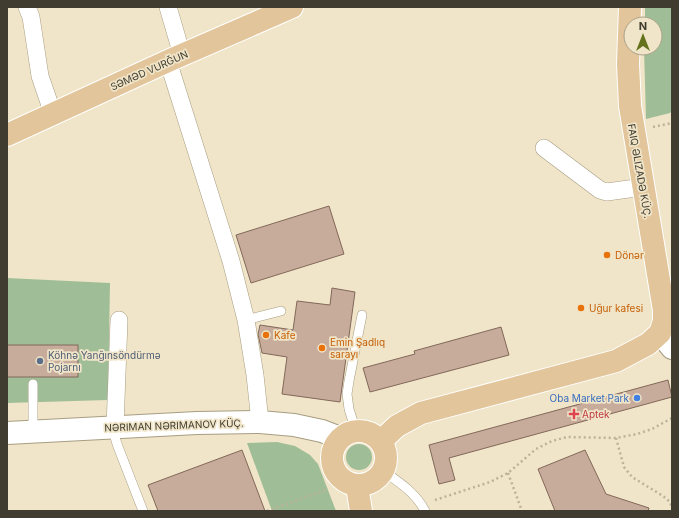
<svg xmlns="http://www.w3.org/2000/svg" width="679" height="518" viewBox="0 0 679 518" font-family="Inter,sans-serif">
	<style>
		.green { fill: #9fbe97 }
		.building { fill: #c7ab9b; stroke: #82685a }
		.lines { fill: none; stroke-linecap: round; stroke-linejoin: round }
		.lane-casing { stroke: #a79d82; stroke-width: 10 }
		.street-casing { stroke: #a79d82; stroke-width: 18 }
		.secondary-casing { stroke: #a79d82; stroke-width: 24 }
		.primary-casing { stroke: #fff; stroke-width: 24 }
		.path { stroke: #bbb29a; stroke-width: 2.5; stroke-dasharray: 2 3; stroke-linecap: butt }
		.lane { stroke: #fff; stroke-width: 9 }
		.street { stroke: #fff; stroke-width: 17 }
		.secondary { stroke: #fff; stroke-width: 22 }
		.primary { stroke: #e2c59a; stroke-width: 22 }
		.food-dot { fill: #e8710a; stroke: #f0e5c8; stroke-width: 1.5 }
		.service-dot { fill: #5c6f8a; stroke: #f0e5c8; stroke-width: 1.5 }
		.shop-dot { fill: #3f7fe0; stroke: #f0e5c8; stroke-width: 1.5 }
		.health-dot { fill: #e0444e; stroke: #f0e5c8; stroke-width: 1.5 }
		.labels { text-anchor: middle; stroke-width: 3.5; stroke-linejoin: round; paint-order: stroke }
		.street-label { font-size: 10px; fill: #403c30; stroke: #f0e5c8 }
		.food-label { font-size: 10px; fill: #c56008; stroke: #f0e5c8; text-anchor: start }
		.service-label { font-size: 10px; fill: #4e5e75; stroke: #f0e5c8; text-anchor: start }
		.shop-label { font-size: 10px; fill: #366cbe; stroke: #f0e5c8; text-anchor: end }
		.health-label { font-size: 10px; fill: #be3a42; stroke: #f0e5c8; text-anchor: start }
	</style>
	<rect width="100%" height="100%" fill="#f0e5c8"/>
	<g class="green">
		<path d="M645,7H672V110L670,113L646,119L644,48H655V24H645Z"/>
		<path d="M7,278L110,283L108,400L7,403Z"/>
		<path d="M277,442L295,446L310,455L318,464L336,511H272L247,443Z"/>
		<circle cx="359" cy="457" r="13"/>
	</g>
	<g class="building">
		<path d="M329,206L344,254L251,283L236,235Z"/>
		<path d="M332,288L355,292L340,402L282,394L287,357L262,353L258,334L260,325L293,330L297,301L330,305Z"/>
		<path d="M501,327L509,355L370,392L363,368L415,354L414,351Z"/>
		<rect x="7" y="345" width="71" height="32"/>
		<path d="M668,380L672,397L449,458L455,480L439,484L429,445Z"/>
		<path d="M242,450L265,511H158L148,485Z"/>
		<path d="M585,450L606,494L649,508L648,511H555L538,469Z"/>
	</g>
	<g class="lines">
		<defs>
			<g id="lane">
				<path d="M246,320L281,311"/>
				<path d="M33,384V431"/>
				<path d="M115,428V437L117,444L143,511"/>
				<path d="M356,431L349,409L347,394L349,381L362,315"/>
				<path d="M383,471C399,482 416,493 425,511"/>
			</g>
			<g id="street">
				<path d="M27,7L31,17L40,76L53,114"/>
				<path d="M168,7L182,55"/>
				<path d="M168,61L231,261L246,320L255,375L260,422"/>
				<path d="M544,148L600,190L607,192L643,187"/>
				<path d="M115,427L119,320"/>
			</g>
			<g id="secondary">
				<path d="M660,333L672,348"/>
				<path d="M7,433L197,423L260,422L294,425L322,431L340,438"/>
			</g>
			<g id="primary">
				<path d="M7,135L168,61L292,7"/>
				<circle cx="359" cy="458" r="27"/>
				<path d="M381,441L397,426L421,413L616,361L648,344L660,333L664,321V310L630,106L628,64L630,7"/>
				<path d="M357,486L361,511"/>
			</g>
		</defs>
		<use href="#lane" class="lane-casing"/>
		<use href="#street" class="street-casing"/>
		<use href="#secondary" class="secondary-casing"/>
		<use href="#primary" class="primary-casing"/>
		<g class="path">
			<path d="M653,127L672,123"/>
			<path d="M616,438L624,467L632,477L663,496L670,502L672,508"/>
			<path d="M508,473L522,511"/>
			<path d="M435,500L490,482L508,473L536,449L552,441L567,437L616,438L637,434L652,429L672,418"/>
			<path d="M267,511L328,489"/>
			<path d="M672,511V510"/>
		</g>
		<use href="#lane" class="lane"/>
		<use href="#street" class="street"/>
		<use href="#secondary" class="secondary"/>
		<use href="#primary" class="primary"/>
	</g>
	<g class="food-dot">
		<circle cx="607" cy="255" r="4"/>
		<circle cx="581" cy="308" r="4"/>
		<circle cx="266" cy="335" r="4"/>
		<circle cx="322" cy="348" r="4"/>
	</g>
	<circle class="service-dot" cx="40" cy="361" r="4"/>
	<circle class="shop-dot" cx="637" cy="398" r="4"/>
	<path class="health-dot" d="M572 408h4v4h4v4h-4v4h-4v-4h-4v-4h4z"/>
	<g class="labels">
		<g class="street-label">
			<text transform="translate(149 70) rotate(-24)" y="4">SƏMƏD VURĞUN</text>
			<text transform="translate(640 171) rotate(80)" y="4">FAIQ ƏLIZADƏ KÜÇ.</text>
			<text transform="translate(174 425) rotate(-2)" y="4">NƏRIMAN NƏRIMANOV KÜÇ.</text>
		</g>
		<g class="food-label">
			<text x="615" y="259">Dönər</text>
			<text x="589" y="312">Uğur kafesi</text>
			<text x="274" y="339">Kafe</text>
			<text x="330" y="346">Emin Şadlıq<tspan x="330" dy="12">sarayı</tspan></text>
		</g>
		<g class="service-label">
			<text x="48" y="359">Köhnə Yanğınsöndürmə<tspan x="48" dy="12">Pojarnı</tspan></text>
		</g>
		<g class="shop-label">
			<text x="629" y="402">Oba Market Park</text>
		</g>
		<g class="health-label">
			<text x="582" y="418">Aptek</text>
		</g>
	</g>
	<rect width="679" height="518" fill="none" stroke="#403c30" stroke-width="16"/>
	<g transform="translate(643 36)"><circle r="19" fill="#f0e5c8" stroke="#aaa18b"/>
	<path d="M0-3L7 15L0 10L-7 15Z" fill="#65721d"/>
	<text y="-6" font-size="11" font-weight="bold" text-anchor="middle" fill="#403c30">N</text>
	</g>
</svg>
